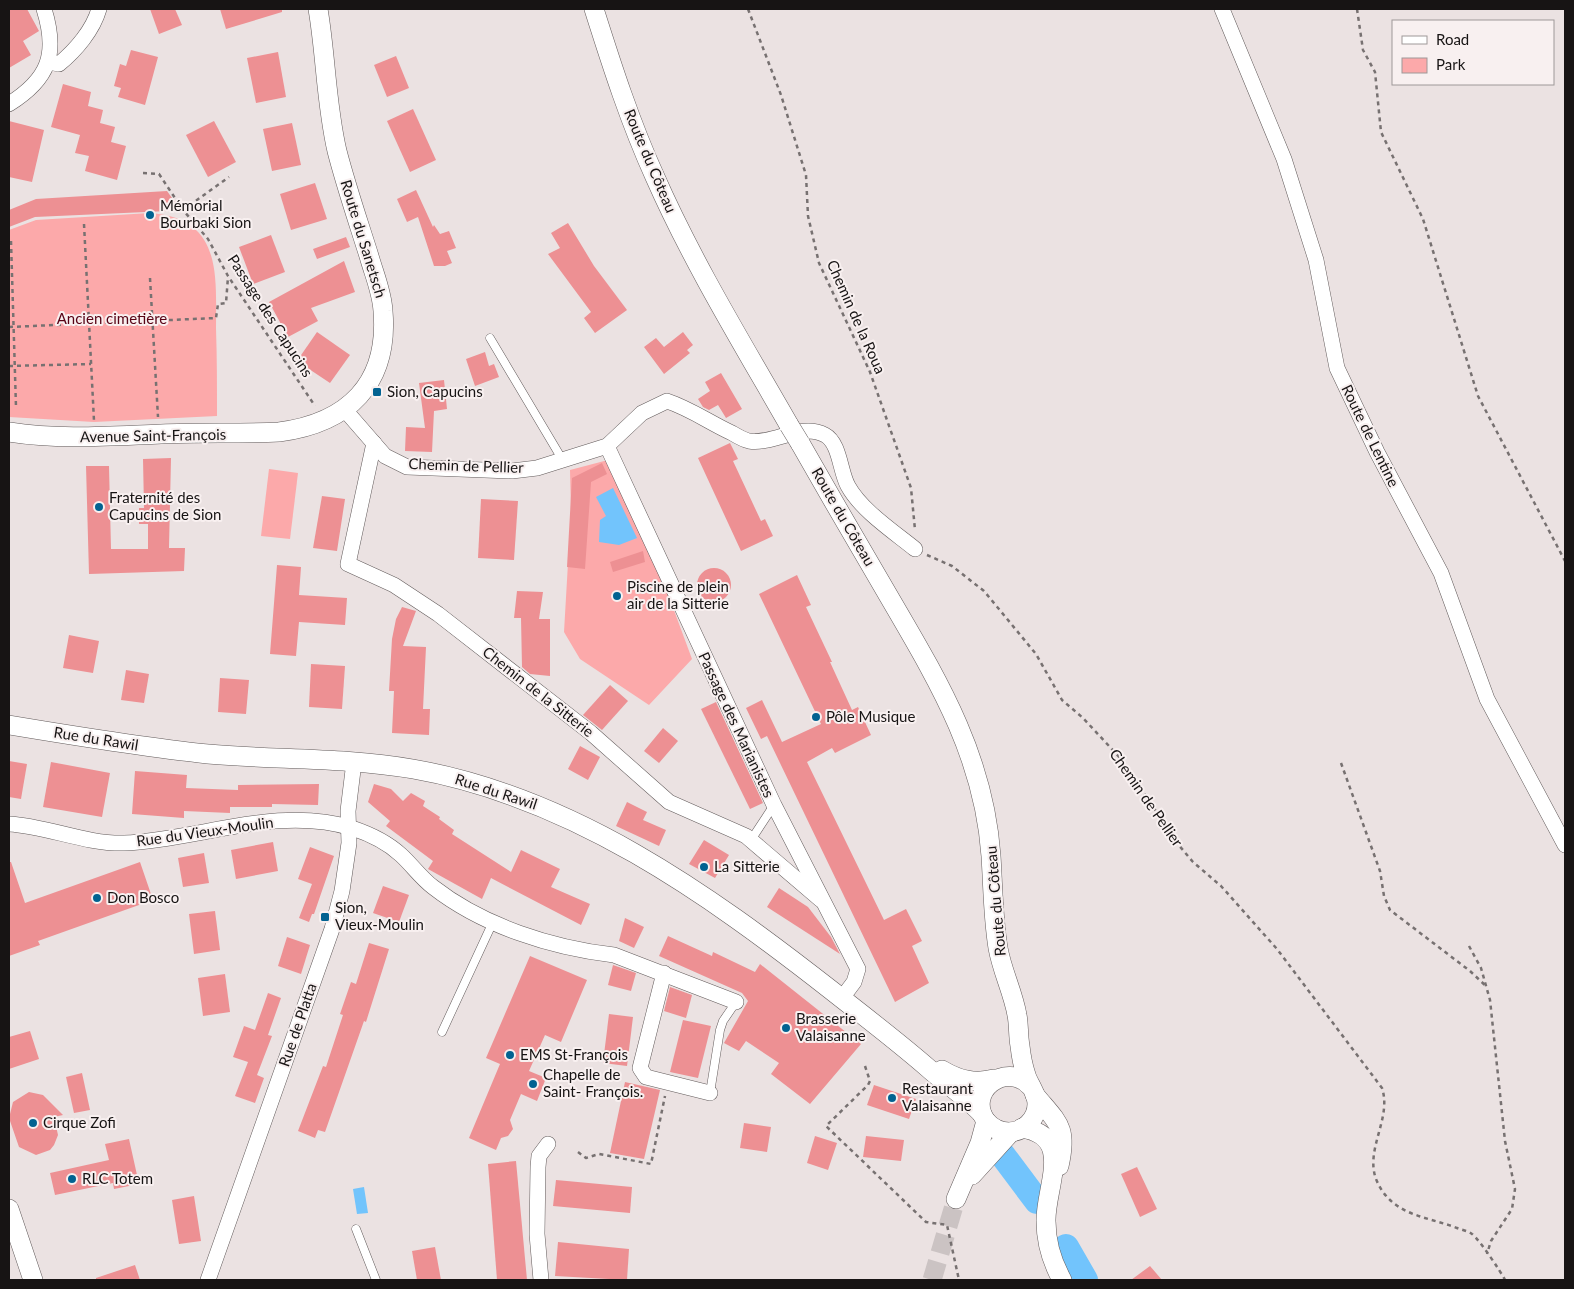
<svg xmlns="http://www.w3.org/2000/svg" width="1574" height="1289" viewBox="0 0 1574 1289" font-family="Lato,sans-serif">
	<style>
		.green { fill: #fca9aa }
		.water { fill: #72c4fc }
		.lines { fill: none; stroke-linecap: round; stroke-linejoin: round }
		.river { stroke: #72c4fc; stroke-width: 26 }
		.building { fill: #ed9093 }
		.tertiary-tunnel { stroke: #cbc3c3; stroke-width: 19; stroke-dasharray: 19 9; stroke-linecap: butt }
		.service-casing { stroke: #625b5b; stroke-width: 9 }
		.minor-casing { stroke: #625b5b; stroke-width: 16 }
		.tertiary-casing { stroke: #625b5b; stroke-width: 20 }
		.path { stroke: #777171; stroke-width: 2.5; stroke-dasharray: 4 4; stroke-linecap: butt }
		.service { stroke: #fff; stroke-width: 8 }
		.minor { stroke: #fff; stroke-width: 15 }
		.tertiary { stroke: #fff; stroke-width: 19 }
		.tertiary-bridge-casing { stroke: #625b5b; stroke-width: 20; stroke-linecap: butt }
		.tertiary-bridge { stroke: #fff; stroke-width: 19 }
		.poi-dot { fill: #026291; stroke: #f8f0f0; stroke-width: 2 }
		.labels { text-anchor: middle; stroke-width: 4; stroke-linejoin: round; paint-order: stroke }
		.street-label { font-size: 15px; fill: #171414; stroke: #f8f0f0 }
		.poi-label { font-size: 15px; fill: #171414; stroke: #f8f0f0; text-anchor: start }
		.park-label { font-size: 15px; fill: #580315; stroke: #f8f0f0 }
	</style>
	<rect width="100%" height="100%" fill="#ebe2e2"/>
	<g class="green">
		<path d="M150,213C222,218 216,274 216,328C217,358 217,387 217,416L94,422L9,417V230L36,220Z"/>
		<path d="M608,460L655,559L692,659L649,705L580,659L564,632L571,511L570,470Z"/>
		<path d="M269,469L298,473L290,539L261,536Z"/>
	</g>
	<g class="water">
		<path d="M613,488L637,538L619,545L599,542L600,520L606,516L596,497Z"/>
		<path d="M364,1187L368,1213L357,1214L353,1189Z"/>
	</g>
	<g class="lines">
		<g class="river">
			<path d="M1001,1153L1037,1201"/>
			<path d="M1066,1247L1085,1280"/>
		</g>
	</g>
	<g class="building">
		<path d="M9,9H27L39,31L23,41L31,55L9,68Z"/>
		<path d="M150,9H175L182,25L159,34Z"/>
		<path d="M220,9H282V12L226,29Z"/>
		<path d="M131,50L158,57L145,105L118,97L121,88L114,86L120,64L126,66Z"/>
		<path d="M278,52L286,97L256,103L247,58Z"/>
		<path d="M396,56L409,88L387,97L374,65Z"/>
		<path d="M63,84L91,92L88,106L103,110L100,123L115,127L111,142L126,146L117,180L85,171L89,156L75,153L80,135L51,127Z"/>
		<path d="M413,109L436,160L410,172L387,121Z"/>
		<path d="M9,121L44,130L32,182L9,177Z"/>
		<path d="M214,121L236,162L208,177L186,135Z"/>
		<path d="M292,123L301,165L272,171L263,129Z"/>
		<path d="M315,183L327,219L291,230L280,194Z"/>
		<path d="M416,190L433,227L434,225L440,234L449,231L456,248L447,251L452,263L445,266H434L418,217L407,222L397,199Z"/>
		<path d="M167,191L177,205L168,211L35,217L9,227V210L36,199Z"/>
		<path d="M568,223L594,266L627,310L595,333L584,318L591,312L548,254L560,248L551,233Z"/>
		<path d="M271,235L285,272L253,284L239,247Z"/>
		<path d="M346,237L350,247L317,259L313,249Z"/>
		<path d="M344,261L355,292L311,308L318,321L288,337L269,302Z"/>
		<path d="M317,332L350,355L330,383L297,361Z"/>
		<path d="M683,332L693,345L687,350L690,353L664,374L644,347L656,338L664,347Z"/>
		<path d="M485,352L489,366L494,364L499,377L475,386L466,359Z"/>
		<path d="M721,373L742,409L726,418L718,405L709,410L703,407L698,399L710,391L705,382Z"/>
		<path d="M444,380L447,409L434,411L432,452L405,451L406,427L425,428L419,383Z"/>
		<path d="M730,443L738,459L733,461L761,521L765,519L773,536L741,551L698,458Z"/>
		<path d="M171,458L169,548H185L184,571L89,574L86,466H109L111,549H148V524H139V508H144L143,459Z"/>
		<path d="M602,463L607,474L591,482L585,569L567,567L572,478Z"/>
		<path d="M322,496L345,499L337,551L313,548Z"/>
		<path d="M481,499L518,501L514,560L478,558Z"/>
		<path d="M643,551L645,562L613,572L610,562Z"/>
		<path d="M277,565L301,567L299,595L347,598L345,625L299,622L296,656L270,654Z"/>
		<circle cx="714" cy="585" r="17"/>
		<path d="M797,575L811,605L806,607L832,662H830L852,710L858,707L871,735L835,753L832,748L807,762L884,920L906,909L922,941L912,946L929,983L895,1002L767,736L761,739L746,708L762,700L782,742L821,724L759,594Z"/>
		<path d="M517,591L543,592L539,619H550V676L530,674L522,667L521,618H514Z"/>
		<path d="M402,607L416,611L403,646L426,647L423,709H430L429,735L392,733L394,691H389L392,639L396,619Z"/>
		<path d="M69,635L99,641L93,673L63,668Z"/>
		<path d="M311,664L345,666L342,709L309,707Z"/>
		<path d="M126,670L149,674L144,703L121,700Z"/>
		<path d="M220,678L249,680L246,714L218,712Z"/>
		<path d="M610,685L628,701L602,730L583,715Z"/>
		<path d="M716,702L763,803L750,809L701,709Z"/>
		<path d="M663,728L678,741L659,763L644,751Z"/>
		<path d="M580,746L600,757L588,780L568,769Z"/>
		<path d="M9,761L27,764L21,799L9,797Z"/>
		<path d="M51,762L110,773L102,817L43,807Z"/>
		<path d="M135,771L187,775L186,788L238,790V785L319,784L318,805L272,804V807H230V813L184,811V818L132,814Z"/>
		<path d="M374,784L391,789L403,801L411,793L425,801L423,806L440,817L439,819L454,830L452,834L511,872L521,850L560,869L551,887L590,904L581,925L491,878L482,899L428,869L433,861L386,826L390,821L368,802Z"/>
		<path d="M627,802L647,812L643,820L666,830L659,846L616,826Z"/>
		<path d="M704,840L729,855L715,878L689,864Z"/>
		<path d="M273,842L278,871L236,879L231,850Z"/>
		<path d="M310,847L334,856L314,914H312L309,922L299,918L312,884L298,879Z"/>
		<path d="M204,853L209,883L183,887L178,858Z"/>
		<path d="M9,862H11L25,903L140,862L153,900L38,941L40,945L9,956Z"/>
		<path d="M383,886L409,895L399,922L373,913Z"/>
		<path d="M779,888L808,907L831,937L840,954L767,907Z"/>
		<path d="M215,911L220,950L194,954L189,914Z"/>
		<path d="M625,918L644,927L634,948L619,941Z"/>
		<path d="M668,936L712,956L713,952L755,972L760,964L861,1044L810,1104L771,1074L779,1063L746,1041L739,1051L724,1043L748,1001L742,993L659,956Z"/>
		<path d="M287,937L310,945L301,974L278,966Z"/>
		<path d="M369,943L389,949L366,1022L364,1021L325,1132L318,1130L315,1138L298,1131L323,1066L326,1067L343,1015L340,1014L351,982L356,984Z"/>
		<path d="M530,956L587,980L561,1042L545,1035L529,1071L546,1078L537,1101L521,1094L510,1120L513,1129L508,1136L501,1138L496,1150L469,1138L500,1064L486,1058Z"/>
		<path d="M613,965L636,973L631,991L608,985Z"/>
		<path d="M225,974L230,1012L203,1016L198,978Z"/>
		<path d="M670,987L692,995L686,1018L664,1011Z"/>
		<path d="M268,993L281,998L268,1035L272,1036L257,1075L264,1078L255,1103L235,1096L248,1062L233,1057L244,1026L255,1030Z"/>
		<path d="M609,1014L633,1017L627,1066L603,1063Z"/>
		<path d="M683,1020L711,1026L698,1078L670,1072Z"/>
		<path d="M30,1031L39,1059L9,1069V1037Z"/>
		<path d="M82,1073L90,1110L74,1113L66,1077Z"/>
		<path d="M625,1082L660,1090L644,1159L610,1153Z"/>
		<path d="M874,1085L916,1099L909,1119L867,1105Z"/>
		<path d="M29,1092L43,1095L63,1115L54,1117L58,1135L54,1145L50,1150L36,1155L19,1147L9,1118L13,1102Z"/>
		<path d="M744,1123L771,1127L767,1152L740,1148Z"/>
		<path d="M815,1136L837,1143L828,1170L807,1163Z"/>
		<path d="M866,1136L904,1140L901,1161L863,1157Z"/>
		<path d="M129,1139L139,1184L114,1189L113,1183L55,1195L50,1173L109,1160L105,1144Z"/>
		<path d="M516,1161L527,1280H497L488,1164Z"/>
		<path d="M1137,1167L1157,1209L1140,1217L1121,1174Z"/>
		<path d="M556,1180L632,1187L630,1213L553,1206Z"/>
		<path d="M194,1196L201,1241L179,1244L172,1200Z"/>
		<path d="M558,1242L629,1249L627,1280L555,1276Z"/>
		<path d="M435,1247L441,1280H417L412,1251Z"/>
		<path d="M135,1265L140,1280H96V1278Z"/>
		<path d="M1150,1266L1162,1280H1131Z"/>
	</g>
	<g class="lines">
		<path class="tertiary-tunnel" d="M932,1280L956,1199"/>
		<defs>
			<g id="service">
				<path d="M490,338L562,459"/>
				<path d="M751,840L774,805"/>
				<path d="M442,1032L492,924"/>
				<path d="M710,1093L720,1030L723,1021L736,1002"/>
				<path d="M356,1229L376,1280"/>
			</g>
			<g id="minor">
				<path d="M1222,9L1284,159L1316,260L1337,368L1377,452L1441,573L1487,699L1565,845"/>
				<path d="M48,62L59,64C76,50 93,30 99,9"/>
				<path d="M9,104C49,79 58,54 44,9"/>
				<path d="M345,410L385,456L407,467L512,471L537,468L607,446L642,413L667,401C691,409 710,423 732,433C737,436 744,440 749,441C774,445 801,422 825,435C840,443 840,472 848,486C861,510 894,532 915,549"/>
				<path d="M374,443L348,564L394,585L438,614L591,733L669,802L746,836L821,900"/>
				<path d="M607,446L774,805L858,969L854,982L842,998"/>
				<path d="M9,824C47,826 85,844 124,843C199,840 276,805 352,828C370,834 387,842 401,855C412,865 421,878 433,887C483,926 552,948 614,955L736,1002"/>
				<path d="M664,973L640,1068L646,1077L710,1093"/>
				<path d="M208,1280L332,929L342,891L349,843L348,811L354,762"/>
				<path d="M541,1280L537,1234L538,1167L539,1156L548,1144"/>
			</g>
			<g id="tertiary">
				<path d="M594,9C612,66 630,122 655,177C693,263 742,343 789,425"/>
				<path d="M9,432C60,440 109,436 161,434C200,432 239,434 279,432C348,423 389,384 383,311C382,292 374,274 369,256C358,221 346,186 337,151C326,104 326,56 318,9"/>
				<path d="M800,443C829,494 858,544 888,595C937,679 984,755 991,856C993,887 993,917 998,948C1002,971 1013,992 1017,1015C1019,1025 1018,1035 1020,1046C1021,1055 1023,1066 1026,1075C1029,1085 1037,1093 1037,1104C1037,1119 1024,1132 1009,1132C1000,1132 992,1128 986,1121C965,1092 1006,1060 1030,1086"/>
				<path d="M9,725C75,736 141,747 208,754C276,760 345,757 413,769C572,797 707,893 831,990C864,1016 897,1041 928,1068C946,1084 966,1097 982,1114"/>
				<path d="M942,1070C959,1080 975,1084 994,1079"/>
				<path d="M1035,1095C1058,1123 1068,1127 1059,1166"/>
				<path d="M1022,1128C1075,1136 1045,1188 1046,1221C1046,1242 1052,1262 1062,1280"/>
				<path d="M972,1175L1011,1132"/>
				<path d="M956,1199L980,1143L986,1121"/>
				<path d="M9,1209L33,1280"/>
			</g>
		</defs>
		<use href="#service" class="service-casing"/>
		<use href="#minor" class="minor-casing"/>
		<use href="#tertiary" class="tertiary-casing"/>
		<g class="path">
			<path d="M748,9L781,95L806,175L808,216L819,263L870,372L911,488L915,530"/>
			<path d="M1357,9L1363,50L1375,72L1381,132L1423,219L1478,396L1565,561"/>
			<path d="M143,173L159,174L183,210L208,239L228,276L315,406"/>
			<path d="M183,210L229,177"/>
			<path d="M84,224L94,421"/>
			<path d="M11,241L16,407"/>
			<path d="M150,278L158,417"/>
			<path d="M9,327L216,318L218,304L226,303L228,277"/>
			<path d="M9,366L91,364"/>
			<path d="M927,555L952,566L984,591L1036,654L1062,700L1083,718L1122,760L1177,843L1193,862L1221,886L1277,949L1382,1088C1392,1118 1365,1149 1376,1179C1391,1216 1426,1216 1457,1228C1462,1230 1468,1231 1472,1234C1479,1239 1501,1272 1505,1280"/>
			<path d="M1341,763L1380,871L1384,896L1390,910L1470,971L1487,987"/>
			<path d="M1469,946L1481,968L1490,1000L1505,1141L1515,1189L1512,1209L1491,1241L1487,1254"/>
			<path d="M865,1066L870,1081L868,1085L826,1126L926,1222L947,1225L959,1280"/>
			<path d="M578,1152L586,1158L599,1154L651,1164L665,1096"/>
		</g>
		<use href="#service" class="service"/>
		<use href="#minor" class="minor"/>
		<use href="#tertiary" class="tertiary"/>
		<defs>
			<path id="tertiary-bridge" d="M789,425L800,443"/>
		</defs>
		<use href="#tertiary-bridge" class="tertiary-bridge-casing"/>
		<use href="#tertiary-bridge" class="tertiary-bridge"/>
	</g>
	<g class="poi-dot">
		<circle cx="150" cy="215" r="5"/>
		<rect x="372" y="387" width="10" height="10" rx="2.5"/>
		<circle cx="99" cy="507" r="5"/>
		<circle cx="617" cy="596" r="5"/>
		<circle cx="816" cy="717" r="5"/>
		<circle cx="704" cy="867" r="5"/>
		<circle cx="97" cy="898" r="5"/>
		<rect x="320" y="912" width="10" height="10" rx="2.5"/>
		<circle cx="786" cy="1028" r="5"/>
		<circle cx="510" cy="1055" r="5"/>
		<circle cx="533" cy="1084" r="5"/>
		<circle cx="892" cy="1098" r="5"/>
		<circle cx="33" cy="1123" r="5"/>
		<circle cx="72" cy="1179" r="5"/>
	</g>
	<g class="labels">
		<g class="street-label">
			<text transform="translate(650 161) rotate(67)" y="5">Route du Côteau</text>
			<text transform="translate(363 239) rotate(73)" y="5">Route du Sanetsch</text>
			<text transform="translate(270 316) rotate(57)" y="5">Passage des Capucins</text>
			<text transform="translate(856 317) rotate(66)" y="5">Chemin de la Roua</text>
			<text transform="translate(153 436) rotate(-1)" y="5">Avenue Saint-François</text>
			<text transform="translate(1370 436) rotate(64)" y="5">Route de Lentine</text>
			<text transform="translate(466 466) rotate(2)" y="5">Chemin de Pellier</text>
			<text transform="translate(843 517) rotate(60)" y="5">Route du Côteau</text>
			<text transform="translate(538 692) rotate(38)" y="5">Chemin de la Sitterie</text>
			<text transform="translate(736 725) rotate(65)" y="5">Passage des Marianistes</text>
			<text transform="translate(96 739) rotate(9)" y="5">Rue du Rawil</text>
			<text transform="translate(496 792) rotate(18)" y="5">Rue du Rawil</text>
			<text transform="translate(1146 798) rotate(55)" y="5">Chemin de Pellier</text>
			<text transform="translate(205 832) rotate(-8)" y="5">Rue du Vieux-Moulin</text>
			<text transform="translate(996 901) rotate(-95)" y="5">Route du Côteau</text>
			<text transform="translate(298 1025) rotate(-71)" y="5">Rue de Platta</text>
		</g>
		<g class="poi-label">
			<text x="160" y="211">Mémorial<tspan x="160" dy="17">Bourbaki Sion</tspan></text>
			<text x="387" y="397">Sion, Capucins</text>
			<text x="109" y="503">Fraternité des<tspan x="109" dy="17">Capucins de Sion</tspan></text>
			<text x="627" y="592">Piscine de plein<tspan x="627" dy="17">air de la Sitterie</tspan></text>
			<text x="826" y="722">Pôle Musique</text>
			<text x="714" y="872">La Sitterie</text>
			<text x="107" y="903">Don Bosco</text>
			<text x="335" y="913">Sion,<tspan x="335" dy="17">Vieux-Moulin</tspan></text>
			<text x="796" y="1024">Brasserie<tspan x="796" dy="17">Valaisanne</tspan></text>
			<text x="520" y="1060">EMS St-François</text>
			<text x="543" y="1080">Chapelle de<tspan x="543" dy="17">Saint- François.</tspan></text>
			<text x="902" y="1094">Restaurant<tspan x="902" dy="17">Valaisanne</tspan></text>
			<text x="43" y="1128">Cirque Zofi</text>
			<text x="82" y="1184">RLC Totem</text>
		</g>
		<g class="park-label">
			<text x="112" y="324">Ancien cimetière</text>
		</g>
	</g>
	<rect width="1574" height="1289" fill="none" stroke="#171414" stroke-width="20"/>
	<rect x="1392" y="20" width="162" height="65" fill="#f8f0f0" stroke="#9e9898"/>
	<rect x="1402" y="36" width="25" height="8" fill="#ffffff" stroke="#9e9898"/>
	<text x="1436" y="45" font-size="15" fill="#171414">Road</text>
	<rect x="1402" y="58" width="25" height="15" fill="#fca9aa" stroke="#9e9898"/>
	<text x="1436" y="70" font-size="15" fill="#171414">Park</text>
</svg>
